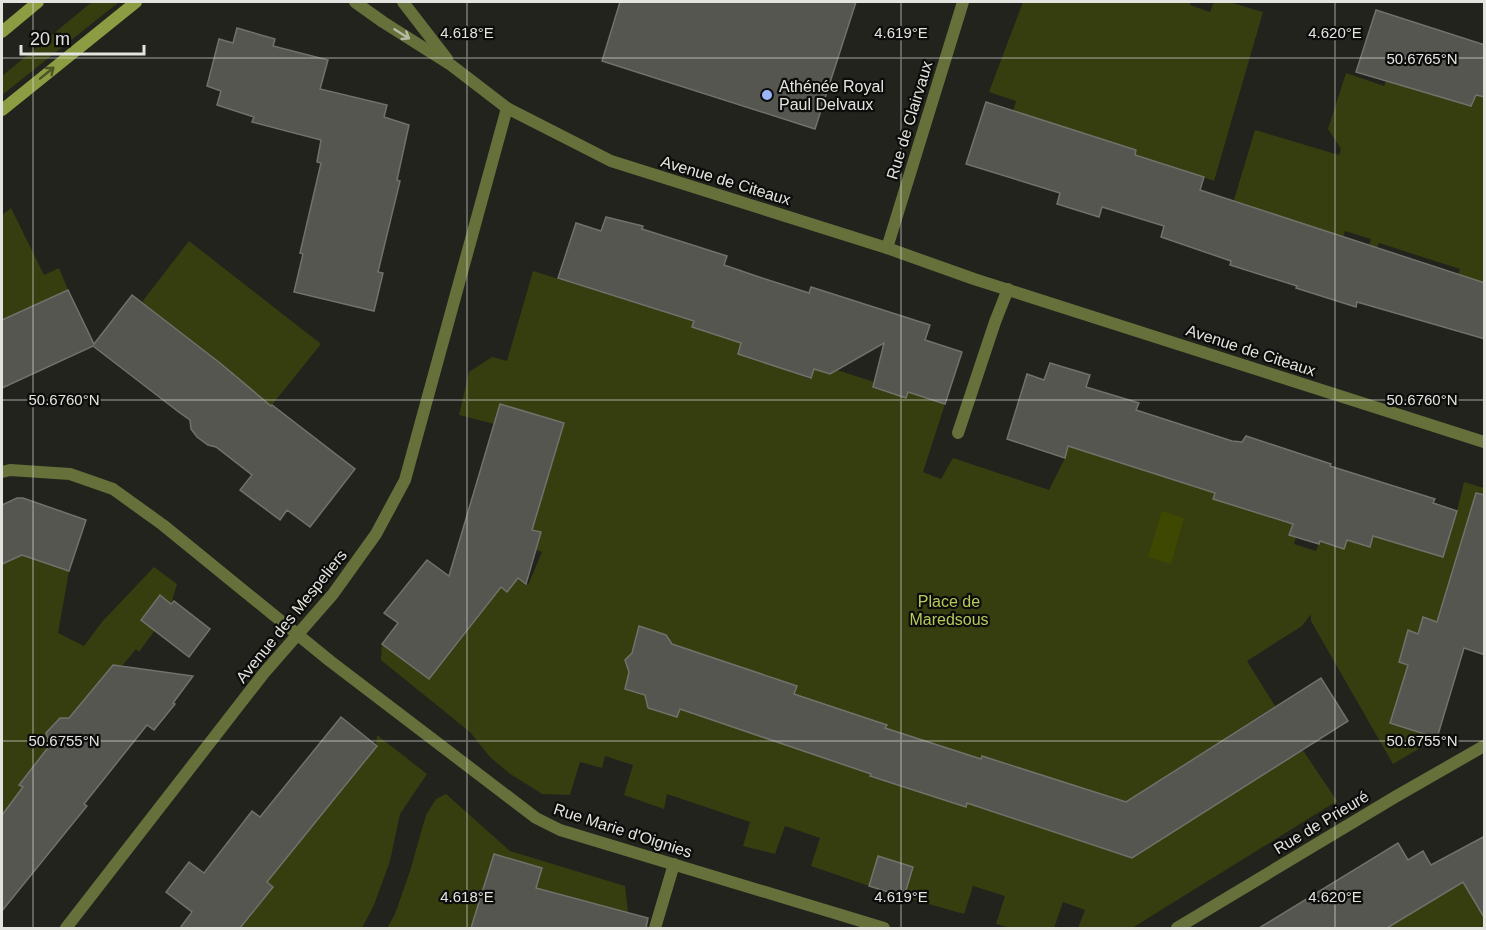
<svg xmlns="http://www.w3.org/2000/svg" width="1486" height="930" viewBox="0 0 1486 930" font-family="Helvetica,sans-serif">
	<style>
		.green { fill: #363e0f }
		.water { fill: #3e4800 }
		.building { fill: #55564f; stroke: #70726b; stroke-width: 1.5 }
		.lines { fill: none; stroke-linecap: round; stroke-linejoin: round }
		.minor { stroke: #65703a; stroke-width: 12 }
		.secondary { stroke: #8b9c42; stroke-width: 12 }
		.oneway { stroke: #b7bba6 }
		.oneway2 { stroke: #4c5426 }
		.ticks { fill: none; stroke: #e3e4e0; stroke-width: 1.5; stroke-opacity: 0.45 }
		.poi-dot { fill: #9ab5fd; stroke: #0c0c0a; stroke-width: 2 }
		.labels { text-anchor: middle; stroke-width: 4.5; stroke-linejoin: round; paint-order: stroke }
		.poi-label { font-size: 16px; fill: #e3e4e0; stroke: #0c0c0a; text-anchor: start }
		.street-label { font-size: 16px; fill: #e3e4e0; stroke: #0c0c0a }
		.park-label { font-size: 16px; fill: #b6cb58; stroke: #0c0c0a }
		.ticks-label { font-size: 15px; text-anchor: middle; fill: #e3e4e0; stroke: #0c0c0a; stroke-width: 4.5; stroke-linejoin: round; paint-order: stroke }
	</style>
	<rect width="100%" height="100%" fill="#22231d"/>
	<g class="green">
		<path d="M92,2H119L2,95V76Z"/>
		<path d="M1023,2H1191L1190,5L1210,12L1214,2H1229L1263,12L1214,181L1177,168L1134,159L1136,150L1067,128L1011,119L1016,101L989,92Z"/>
		<path d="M1346,73L1384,86L1388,76L1417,89L1470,106L1476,95L1484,97V286L1457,278L1460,269L1379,243L1374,254L1367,252L1371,239L1345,231L1341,244L1233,203L1255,130L1339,155L1341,149L1328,129Z"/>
		<path d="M11,208L44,275L59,268L68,290L2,320V215Z"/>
		<path d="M189,241L321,344L271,406L220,363L142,302Z"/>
		<path d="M533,271L683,318L696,316L693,327L722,337L744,333L738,354L756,360L795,357L790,372L810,379L814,369L830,374L837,370L874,382L873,388L906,398L910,387L919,395L945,404L923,472L941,479L953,458L1049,490L1065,458L1070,440L1120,463L1215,493L1214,499L1295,515L1289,535L1296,537L1294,544L1316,551L1320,541L1344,548L1347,540L1369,547L1374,536L1438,555L1457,511L1464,482L1484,488V557L1437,622L1423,618L1418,634L1408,631L1399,661L1408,665L1437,738L1393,764L1311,621V614L1302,626L1247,661L1275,706L1123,804L1073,785L983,756L981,759L885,728L886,724L794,695L797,686L672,645L666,635L639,627L632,653L626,660L629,672L625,689L645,695L649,708L677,717L680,709L871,774L870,777L965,806L967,802L1131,858L1302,749L1337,801L1132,928H1078L1085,910L1063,902L1054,928H1011L996,924L1005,896L973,886L964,914L904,897L878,857L869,886L811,866L820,838L785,826L775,854L743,846L750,822L667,794L664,809L624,795L633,765L605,756L602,768L580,762L570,795L542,794L509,773L490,757L470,732L381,660L382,644L429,679L460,641L501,587L507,591L518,578L528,585L542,552L536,550L541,532L532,529L564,423L500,404L494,424L459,415L469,372L492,357L507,361Z"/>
		<path d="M22,555L69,571L58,633L84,646L102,622L154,567L177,584L171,604L160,595L155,630L139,652L136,649L122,666L113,665L102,678L104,687L85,700L69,718H60L46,733L52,751L33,767L19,784L23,787L6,809L7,811L2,818V564Z"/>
		<path d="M377,735L427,774L400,814L390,861L374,905L362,928H240L273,887L267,882L376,747Z"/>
		<path d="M446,794L510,851L625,886L628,912L594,904L588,928H524L542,868L494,854L471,928H387L395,914L410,871L426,815L436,799Z"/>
		<path d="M1459,875L1478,909L1484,905V928H1387L1433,900Z"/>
	</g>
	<path class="water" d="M1162,511L1184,518L1171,564L1148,557Z"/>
	<g class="building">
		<path d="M620,2H856L815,129L602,61Z"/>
		<path d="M1376,10L1485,45V97L1476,95L1471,106L1356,72Z"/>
		<path d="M237,28L275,39L273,46L328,60L320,89L387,105L384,117L409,125L397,180L400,181L378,272L383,273L374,311L294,292L303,254L300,253L321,163L317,162L321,140L252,122L254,117L217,105L221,91L207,86L219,39L233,43Z"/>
		<path d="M986,102L1136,150L1135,155L1204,177L1200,190L1485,283V339L1357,302L1356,307L1296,288L1297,286L1230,265L1231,261L1161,237L1164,226L1102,207L1099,217L1057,204L1060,193L966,164Z"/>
		<path d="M606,217L643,226L642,229L727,256L724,265L762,278L809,293L811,287L930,325L925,340L962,352L945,404L908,392L906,398L873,387L884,343L830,374L814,369L811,378L738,354L741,343L692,327L694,321L558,278L576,223L601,231Z"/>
		<path d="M68,290L94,344L132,295L220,363L271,406L272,405L355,469L310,527L287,510L280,520L240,490L252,475L216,447L208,445L197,437L191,429L190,420L180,413L93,346L2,388V320Z"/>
		<path d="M1050,363L1090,375L1086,387L1139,403L1136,410L1232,441L1242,442L1246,436L1331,464L1330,466L1435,499L1433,503L1457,511L1443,557L1373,536L1370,547L1347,540L1344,549L1320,541L1319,544L1289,535L1293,524L1213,499L1215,493L1068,446L1065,458L1007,439L1027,374L1044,380Z"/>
		<path d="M500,404L564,423L532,530L541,532L526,584L518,578L507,592L501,587L429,679L382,644L398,623L384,613L427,560L449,576Z"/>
		<path d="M1476,493L1485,495V655L1464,648L1437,738L1390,723L1408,665L1399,662L1408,630L1418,634L1423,617L1437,622Z"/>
		<path d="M17,498H23L86,520L69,571L22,555L2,564V505Z"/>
		<path d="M160,595L171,604L174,601L210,629L189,657L141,620Z"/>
		<path d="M639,626L666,635L672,644L797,686L794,694L887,725L885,728L981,759L982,756L1126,802L1321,678L1348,721L1132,858L967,803L966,807L870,776L871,774L680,709L677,717L648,708L645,695L625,689L629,672L625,660L632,653Z"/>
		<path d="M113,665L193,676L173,703L175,704L154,730L147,725L84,804L87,806L2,911V815L23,787L19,785L50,745L46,733L60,718H69Z"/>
		<path d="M341,717L377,746L267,882L273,887L240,928H180L192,912L166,892L189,862L204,873L252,811L260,817Z"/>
		<path d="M1485,836V919L1463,882L1387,928H1259L1398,843L1408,860L1423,851L1431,865Z"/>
		<path d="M494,854L542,868L536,888L648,918L646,928H471Z"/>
		<path d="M878,856L913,867L904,897L869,886Z"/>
	</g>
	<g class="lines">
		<g class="minor">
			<path d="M355,2L383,22L451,65L507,108L611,161L887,248L974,279L1484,442"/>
			<path d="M403,2L447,59"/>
			<path d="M887,248L963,2"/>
			<path d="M958,433L995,322L1008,289"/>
			<path d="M2,472L10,470L70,474L113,489L163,525L330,661L536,818L560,830L884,928"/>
			<path d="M66,928L264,673L333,594L376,534L405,480L507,108"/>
			<path d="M655,928L674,864"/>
			<path d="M1177,928L1395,797L1484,746"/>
		</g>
		<g class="secondary">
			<path d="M2,32L38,2"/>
			<path d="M2,110L136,2"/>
		</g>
	</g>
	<defs><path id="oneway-shaft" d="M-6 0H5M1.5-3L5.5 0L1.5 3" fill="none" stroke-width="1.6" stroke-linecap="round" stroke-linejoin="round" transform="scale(1.5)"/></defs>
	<use class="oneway" href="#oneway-shaft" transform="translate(402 34) rotate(32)"/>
	<use class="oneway2" href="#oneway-shaft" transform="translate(47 73) rotate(-39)"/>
	<path class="ticks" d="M33,2V928M467,2V928M901,2V928M1335,2V928M2,58H1484M2,400H1484M2,741H1484"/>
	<circle class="poi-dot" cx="767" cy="95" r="6"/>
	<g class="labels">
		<g class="poi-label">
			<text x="779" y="92">Athénée Royal<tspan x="779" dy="18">Paul Delvaux</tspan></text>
		</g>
		<g class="street-label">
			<text transform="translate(909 120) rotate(-73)" y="6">Rue de Clairvaux</text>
			<text transform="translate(726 180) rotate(17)" y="6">Avenue de Citeaux</text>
			<text transform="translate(1251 350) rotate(18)" y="6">Avenue de Citeaux</text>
			<text transform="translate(291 616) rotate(-51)" y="6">Avenue des Mespeliers</text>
			<text transform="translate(1321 822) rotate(-31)" y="6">Rue de Prieuré</text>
			<text transform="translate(623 830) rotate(18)" y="6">Rue Marie d'Oignies</text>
		</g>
		<g class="park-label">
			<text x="949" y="607">Place de<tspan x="949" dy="18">Maredsous</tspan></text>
		</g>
	</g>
	<g class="ticks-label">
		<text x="467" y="38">4.618°E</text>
		<text x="901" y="38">4.619°E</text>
		<text x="1335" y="38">4.620°E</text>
		<text x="1422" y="64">50.6765°N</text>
		<text x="64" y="405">50.6760°N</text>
		<text x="1422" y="405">50.6760°N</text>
		<text x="64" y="746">50.6755°N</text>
		<text x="1422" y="746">50.6755°N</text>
		<text x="467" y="902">4.618°E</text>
		<text x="901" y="902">4.619°E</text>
		<text x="1335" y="902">4.620°E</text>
	</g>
	<rect width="1486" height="930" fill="none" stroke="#e3e4e0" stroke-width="6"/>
	<path d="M21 45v9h123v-9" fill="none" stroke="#e3e4e0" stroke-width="3"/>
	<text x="30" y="45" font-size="18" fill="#e3e4e0" stroke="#0c0c0a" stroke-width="4.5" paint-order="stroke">20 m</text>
</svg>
